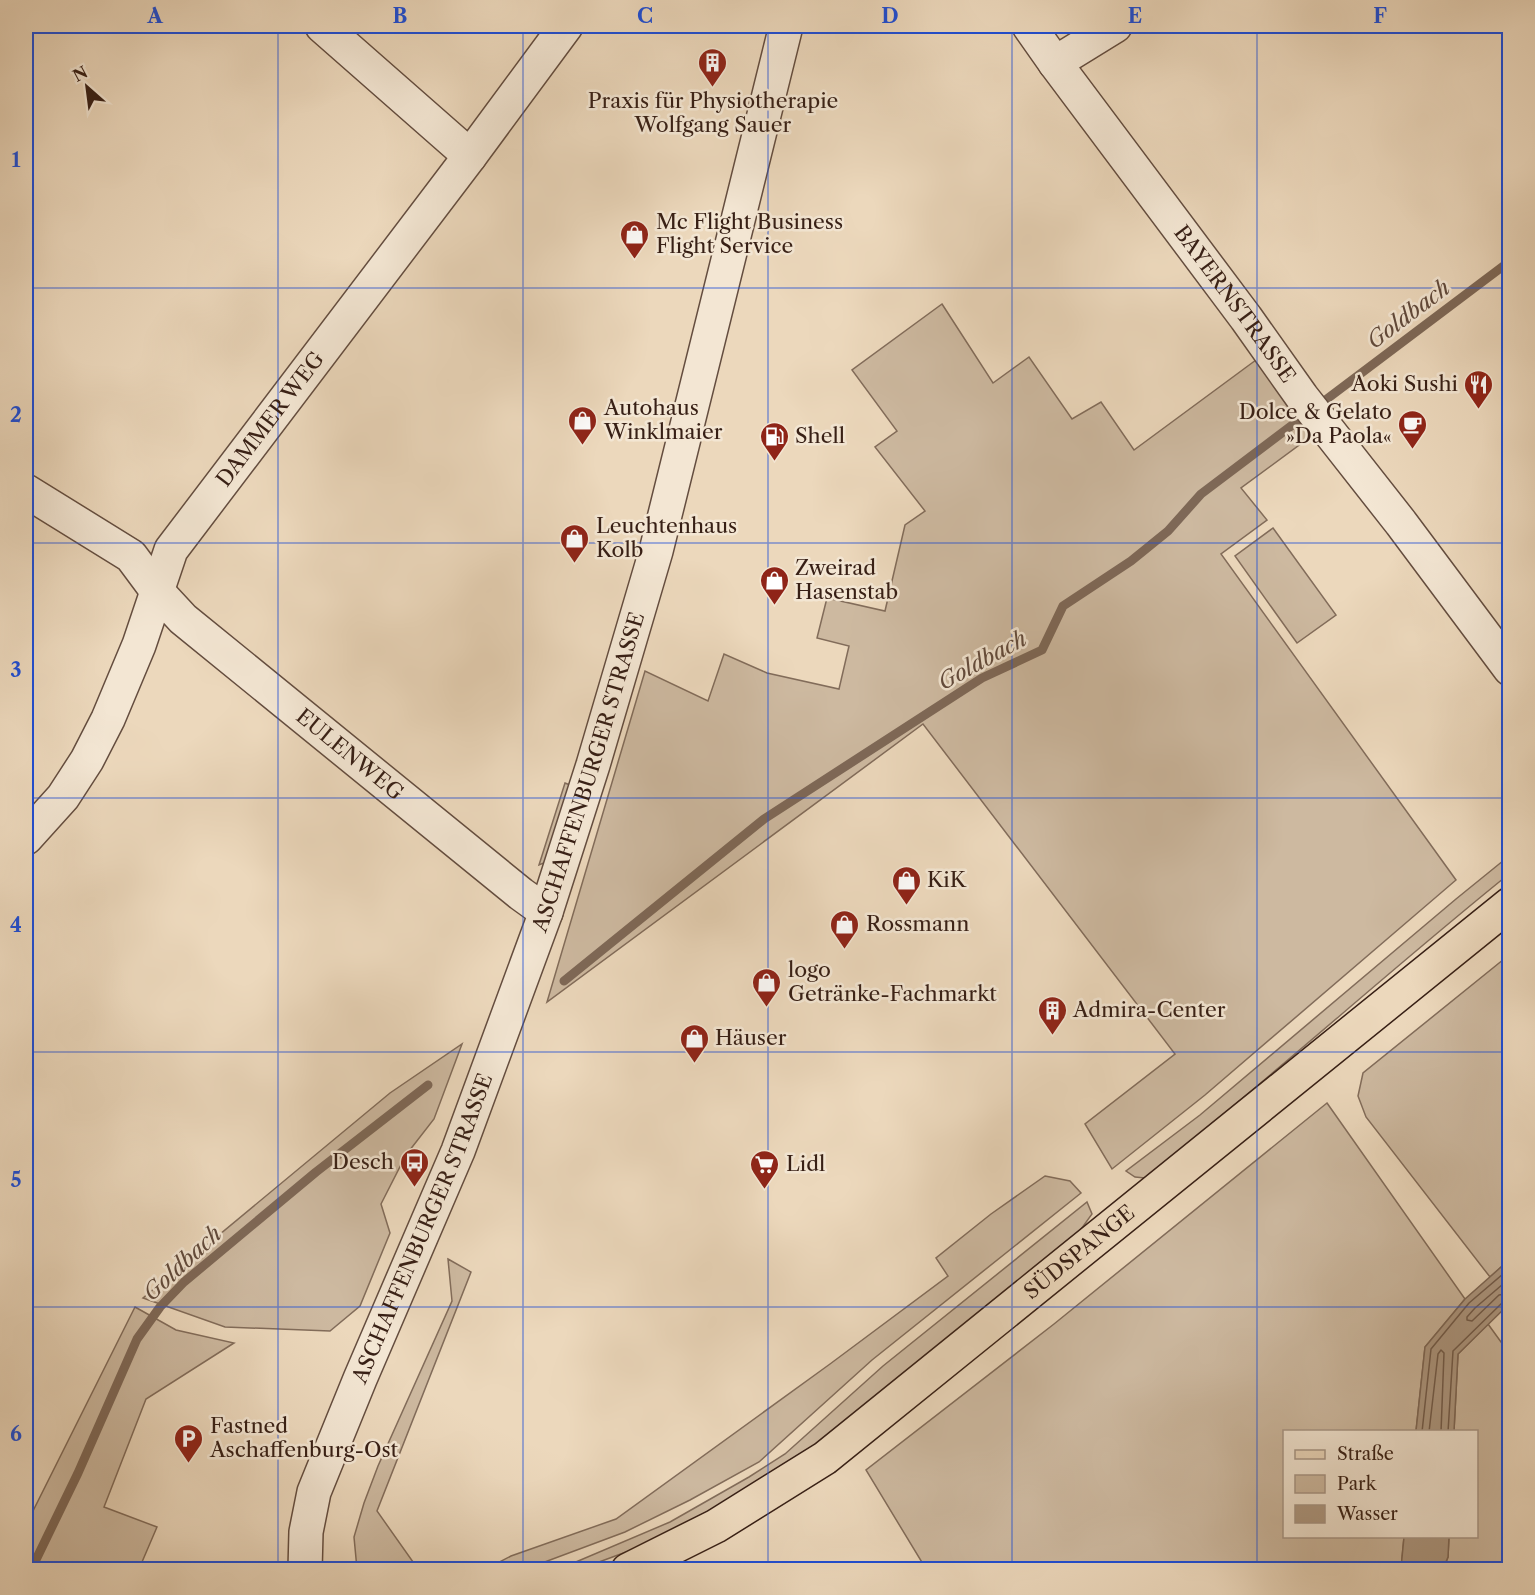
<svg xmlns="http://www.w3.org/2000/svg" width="1535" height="1595" viewBox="0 0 1535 1595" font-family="'Libre Caslon Text',serif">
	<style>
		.green { fill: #cdb9a0; stroke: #826c5a; stroke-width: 1.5 }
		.water { fill: #ae9983; stroke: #7e6857; stroke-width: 1.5 }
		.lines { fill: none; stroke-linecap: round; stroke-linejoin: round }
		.shore { stroke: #725c4c; stroke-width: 1.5 }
		.stream { stroke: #7e6857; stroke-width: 9 }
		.street-casing { stroke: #644d3f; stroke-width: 36 }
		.primary-casing { stroke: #371f15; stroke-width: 36 }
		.street { stroke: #f3e6d3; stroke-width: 33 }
		.primary { stroke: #ecd8bc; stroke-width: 33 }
		.grid { fill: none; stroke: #1d4ed8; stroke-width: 1.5; stroke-opacity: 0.55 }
		.labels { text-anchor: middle; stroke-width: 5; stroke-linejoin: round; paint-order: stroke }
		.poi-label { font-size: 21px; fill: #371f15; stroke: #f3e6d3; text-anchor: start }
		.street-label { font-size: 21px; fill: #371f15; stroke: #f3e6d3 }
		.water-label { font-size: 22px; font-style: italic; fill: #614a3c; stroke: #f3e6d3 }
		.neatline { fill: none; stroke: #1d4ed8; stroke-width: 2 }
		.grid-label { font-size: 20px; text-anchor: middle; font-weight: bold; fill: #1d4ed8 }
	</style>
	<rect width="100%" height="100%" fill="#ecd8bc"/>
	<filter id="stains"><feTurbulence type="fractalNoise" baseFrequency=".00333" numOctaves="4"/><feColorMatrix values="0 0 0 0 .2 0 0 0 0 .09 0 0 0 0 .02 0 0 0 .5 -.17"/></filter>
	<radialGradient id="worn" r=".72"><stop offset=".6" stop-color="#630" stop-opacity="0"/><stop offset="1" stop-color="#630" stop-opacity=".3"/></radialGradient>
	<g class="green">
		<path d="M942,304L993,383L1029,357L1072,419L1101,402L1134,450L1256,360L1310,437L1241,488L1267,520L1221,554L1456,880L1205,1095L1112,1169L1085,1124L1175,1054L923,724L547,1002L645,671L708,701L724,654L767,673L839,689L849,646L817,638L827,598L885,611L905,525L925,511L875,447L897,431L852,370Z"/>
		<path d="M1273,528L1336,615L1297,643L1235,556Z"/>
		<path d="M565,783L575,787L551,860L539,865Z"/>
		<path d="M1509,856V874C1386,973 1269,1080 1145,1178L1135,1177L1126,1171L1200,1115L1456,899Z"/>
		<path d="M1509,955V1260L1490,1277L1366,1117L1358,1096L1363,1073Z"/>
		<path d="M462,1044L434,1119L406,1155L381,1204L390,1233L360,1306L330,1331L225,1327L143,1298L390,1093Z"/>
		<path d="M1327,1103L1465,1299L1425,1347L1416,1431L1284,1432V1536L1404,1537L1401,1568L1399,1569H926L866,1470L1054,1324Z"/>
		<path d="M1045,1176L1070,1181L1081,1193L872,1360L759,1462L690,1500L625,1532L526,1569H486L511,1556L616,1519L830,1364L948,1276L936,1258L991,1214Z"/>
		<path d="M1087,1202L1092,1214L1079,1232L823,1439L753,1488L637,1548L580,1569L557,1570L670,1522L749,1477L785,1454L883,1366Z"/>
		<path d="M448,1259L471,1272L377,1511L418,1569H357L354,1537L364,1503L378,1466L452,1301Z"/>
		<path d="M135,1307L176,1330L234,1343L146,1399L104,1507L157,1527L139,1569H26V1525Z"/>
		<path d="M1488,1324L1509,1353V1569L1443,1570L1448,1557L1449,1537L1476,1536V1432L1454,1431L1458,1354Z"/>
	</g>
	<g class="water">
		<path d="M1509,1260V1304L1458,1354L1454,1431H1416L1425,1347L1465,1299Z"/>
		<path d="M1404,1537H1449L1448,1557L1443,1569H1399L1401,1568Z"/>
	</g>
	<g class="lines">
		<g class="shore">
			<path d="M1510,1278L1475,1308L1467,1317V1320L1472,1321L1499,1295L1510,1293"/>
			<path d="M1422,1432L1431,1349L1469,1303L1510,1268"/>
			<path d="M1429,1432L1438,1354L1441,1350L1444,1353L1441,1432"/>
			<path d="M1448,1432L1453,1351L1503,1302L1510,1300"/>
		</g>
		<g class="stream">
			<path d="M564,981L764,819L982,678L1042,650L1063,606L1131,561L1168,531L1201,494L1510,261"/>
			<path d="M31,1570L78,1473L137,1339L160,1307L184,1282L316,1172L428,1085"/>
		</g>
		<defs>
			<g id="street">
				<path d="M322,26L470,156"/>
				<path id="s1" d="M1029,26L1055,63L1246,318L1302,397L1401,523L1510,669"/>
				<path d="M1055,63L1115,26"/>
				<path id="s2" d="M26,491L131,556L157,591L183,619L521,894L546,912"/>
				<path id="s3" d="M26,838L63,797L87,760L108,719L139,645L171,550L470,156L566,26"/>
				<path id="s4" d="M305,1570L306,1532L314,1492L360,1379L458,1151L546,912L593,765L656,551L786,26"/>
			</g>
			<g id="primary">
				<path id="s5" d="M628,1570L716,1526L825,1458L1510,904"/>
			</g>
		</defs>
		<use href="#street" class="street-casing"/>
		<use href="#primary" class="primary-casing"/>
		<use href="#street" class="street"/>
		<use href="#primary" class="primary"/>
	</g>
	<path class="grid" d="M278,26V1570M523,26V1570M768,26V1570M1012,26V1570M1257,26V1570M26,288H1510M26,543H1510M26,798H1510M26,1052H1510M26,1307H1510"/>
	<defs>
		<symbol id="building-pin" viewBox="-11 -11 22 30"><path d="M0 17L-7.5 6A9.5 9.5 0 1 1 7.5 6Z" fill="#8f2418" stroke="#f3e6d3"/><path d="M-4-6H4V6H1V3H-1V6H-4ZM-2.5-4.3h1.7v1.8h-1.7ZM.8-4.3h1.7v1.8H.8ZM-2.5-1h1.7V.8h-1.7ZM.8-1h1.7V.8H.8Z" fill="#fff"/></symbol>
		<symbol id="shop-pin" viewBox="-11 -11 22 30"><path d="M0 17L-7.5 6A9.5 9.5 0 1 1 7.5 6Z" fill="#8f2418" stroke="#f3e6d3"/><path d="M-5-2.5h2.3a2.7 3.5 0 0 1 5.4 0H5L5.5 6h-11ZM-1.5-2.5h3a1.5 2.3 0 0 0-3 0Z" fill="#fff"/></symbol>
		<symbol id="restaurant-pin" viewBox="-11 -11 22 30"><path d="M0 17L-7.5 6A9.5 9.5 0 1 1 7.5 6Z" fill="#8f2418" stroke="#f3e6d3"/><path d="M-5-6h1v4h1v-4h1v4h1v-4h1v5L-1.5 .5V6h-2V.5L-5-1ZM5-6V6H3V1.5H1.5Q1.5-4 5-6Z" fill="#fff"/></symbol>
		<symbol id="cafe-pin" viewBox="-11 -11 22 30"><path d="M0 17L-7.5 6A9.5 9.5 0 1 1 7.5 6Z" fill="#8f2418" stroke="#f3e6d3"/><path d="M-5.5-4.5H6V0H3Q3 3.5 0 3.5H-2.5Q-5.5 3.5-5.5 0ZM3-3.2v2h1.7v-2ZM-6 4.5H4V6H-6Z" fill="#fff"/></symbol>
		<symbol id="fuel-pin" viewBox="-11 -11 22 30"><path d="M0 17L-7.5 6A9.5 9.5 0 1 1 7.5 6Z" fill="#8f2418" stroke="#f3e6d3"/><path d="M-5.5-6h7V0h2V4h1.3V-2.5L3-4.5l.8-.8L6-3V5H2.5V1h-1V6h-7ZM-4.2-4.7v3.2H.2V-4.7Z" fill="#fff"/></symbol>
		<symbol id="bus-pin" viewBox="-11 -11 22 30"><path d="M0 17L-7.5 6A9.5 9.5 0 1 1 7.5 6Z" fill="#8f2418" stroke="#f3e6d3"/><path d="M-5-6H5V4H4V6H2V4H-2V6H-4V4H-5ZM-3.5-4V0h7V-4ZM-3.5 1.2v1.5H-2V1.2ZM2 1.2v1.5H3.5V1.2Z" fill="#fff"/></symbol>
		<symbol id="supermarket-pin" viewBox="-11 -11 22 30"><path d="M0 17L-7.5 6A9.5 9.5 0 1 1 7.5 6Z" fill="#8f2418" stroke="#f3e6d3"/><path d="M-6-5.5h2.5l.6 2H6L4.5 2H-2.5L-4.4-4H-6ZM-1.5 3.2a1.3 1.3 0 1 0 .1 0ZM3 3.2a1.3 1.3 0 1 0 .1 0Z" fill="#fff"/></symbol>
		<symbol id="parking-pin" viewBox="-11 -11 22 30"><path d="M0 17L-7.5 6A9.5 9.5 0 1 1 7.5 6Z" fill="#8f2418" stroke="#f3e6d3"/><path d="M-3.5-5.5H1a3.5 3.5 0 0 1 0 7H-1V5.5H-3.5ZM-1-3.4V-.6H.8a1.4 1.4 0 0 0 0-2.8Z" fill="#fff"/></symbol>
	</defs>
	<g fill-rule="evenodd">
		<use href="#building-pin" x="696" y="46" width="33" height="45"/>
		<use href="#shop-pin" x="618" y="218" width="33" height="45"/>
		<use href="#restaurant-pin" x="1462" y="368" width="33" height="45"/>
		<use href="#shop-pin" x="566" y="404" width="33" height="45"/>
		<use href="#cafe-pin" x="1396" y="408" width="33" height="45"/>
		<use href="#fuel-pin" x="758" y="420" width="33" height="45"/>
		<use href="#shop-pin" x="558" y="522" width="33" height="45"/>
		<use href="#shop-pin" x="758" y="564" width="33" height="45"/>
		<use href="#shop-pin" x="890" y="864" width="33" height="45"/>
		<use href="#shop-pin" x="828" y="908" width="33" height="45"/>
		<use href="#shop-pin" x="750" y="966" width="33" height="45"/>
		<use href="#building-pin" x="1036" y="994" width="33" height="45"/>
		<use href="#shop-pin" x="678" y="1022" width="33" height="45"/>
		<use href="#bus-pin" x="398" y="1146" width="33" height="45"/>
		<use href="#supermarket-pin" x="748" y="1148" width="33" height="45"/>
		<use href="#parking-pin" x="172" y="1422" width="33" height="45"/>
	</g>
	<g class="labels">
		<g class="poi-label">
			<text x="713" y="108" text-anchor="middle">Praxis für Physiotherapie<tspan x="713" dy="24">Wolfgang Sauer</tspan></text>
			<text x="656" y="229">Mc Flight Business<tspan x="656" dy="24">Flight Service</tspan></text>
			<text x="1458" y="391" text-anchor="end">Aoki Sushi</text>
			<text x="604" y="415">Autohaus<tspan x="604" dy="24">Winklmaier</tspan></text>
			<text x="1392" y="419" text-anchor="end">Dolce &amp; Gelato<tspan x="1392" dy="24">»Da Paola«</tspan></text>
			<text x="795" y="443">Shell</text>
			<text x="596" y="533">Leuchtenhaus<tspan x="596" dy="24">Kolb</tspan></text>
			<text x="795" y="575">Zweirad<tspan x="795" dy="24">Hasenstab</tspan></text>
			<text x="927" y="887">KiK</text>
			<text x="866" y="931">Rossmann</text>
			<text x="788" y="977">logo<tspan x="788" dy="24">Getränke-Fachmarkt</tspan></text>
			<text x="1073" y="1017">Admira-Center</text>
			<text x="715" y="1045">Häuser</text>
			<text x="394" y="1169" text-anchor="end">Desch</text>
			<text x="786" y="1171">Lidl</text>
			<text x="210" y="1433">Fastned<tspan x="210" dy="24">Aschaffenburg-Ost</tspan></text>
		</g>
		<g class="street-label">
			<text dy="7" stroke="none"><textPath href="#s1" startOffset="346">BAYERNSTRASSE</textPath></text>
			<text dy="7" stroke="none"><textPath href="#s3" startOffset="490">DAMMER WEG</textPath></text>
			<text dy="7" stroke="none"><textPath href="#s2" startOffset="420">EULENWEG</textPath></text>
			<text dy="7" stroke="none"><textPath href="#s4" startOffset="850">ASCHAFFENBURGER STRASSE</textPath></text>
			<text dy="7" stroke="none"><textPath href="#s4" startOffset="364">ASCHAFFENBURGER STRASSE</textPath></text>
			<text dy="7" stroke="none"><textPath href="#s5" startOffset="554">SÜDSPANGE</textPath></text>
		</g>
		<g class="water-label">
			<text transform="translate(1408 314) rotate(-37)" y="8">Goldbach</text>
			<text transform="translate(982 660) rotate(-29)" y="8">Goldbach</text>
			<text transform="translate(182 1263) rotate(-43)" y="8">Goldbach</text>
		</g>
	</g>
	<rect width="1535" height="1595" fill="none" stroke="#ecd8bc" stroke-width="66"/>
	<rect x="1283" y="1430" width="195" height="108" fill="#f3e6d3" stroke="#a89687" stroke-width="1.5"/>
	<rect x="1295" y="1450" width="30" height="9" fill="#ecd8bc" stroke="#a89687" stroke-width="1.5"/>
	<text x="1337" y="1460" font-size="18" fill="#371f15">Straße</text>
	<rect x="1295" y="1475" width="30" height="18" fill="#cdb9a0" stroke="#a89687" stroke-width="1.5"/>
	<text x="1337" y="1490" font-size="18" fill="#371f15">Park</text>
	<rect x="1295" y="1505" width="30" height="18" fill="#ae9983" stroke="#a89687" stroke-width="1.5"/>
	<text x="1337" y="1520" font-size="18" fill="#371f15">Wasser</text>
	<g transform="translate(87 87) rotate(332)" stroke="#f3e6d3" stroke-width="4.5" paint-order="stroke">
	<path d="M0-4.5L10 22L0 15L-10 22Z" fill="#371f15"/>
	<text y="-9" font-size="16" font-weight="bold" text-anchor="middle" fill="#371f15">N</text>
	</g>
	<rect x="33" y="33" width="1469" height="1529" class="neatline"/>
	<g class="grid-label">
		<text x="155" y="23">A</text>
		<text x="400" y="23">B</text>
		<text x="645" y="23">C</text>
		<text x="890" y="23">D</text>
		<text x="1135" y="23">E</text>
		<text x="1380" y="23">F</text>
		<text x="16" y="167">1</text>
		<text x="16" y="422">2</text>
		<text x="16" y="677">3</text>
		<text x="16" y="932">4</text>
		<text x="16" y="1187">5</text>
		<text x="16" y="1441">6</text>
	</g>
	<rect width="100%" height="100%" filter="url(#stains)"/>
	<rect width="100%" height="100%" fill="url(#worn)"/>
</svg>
